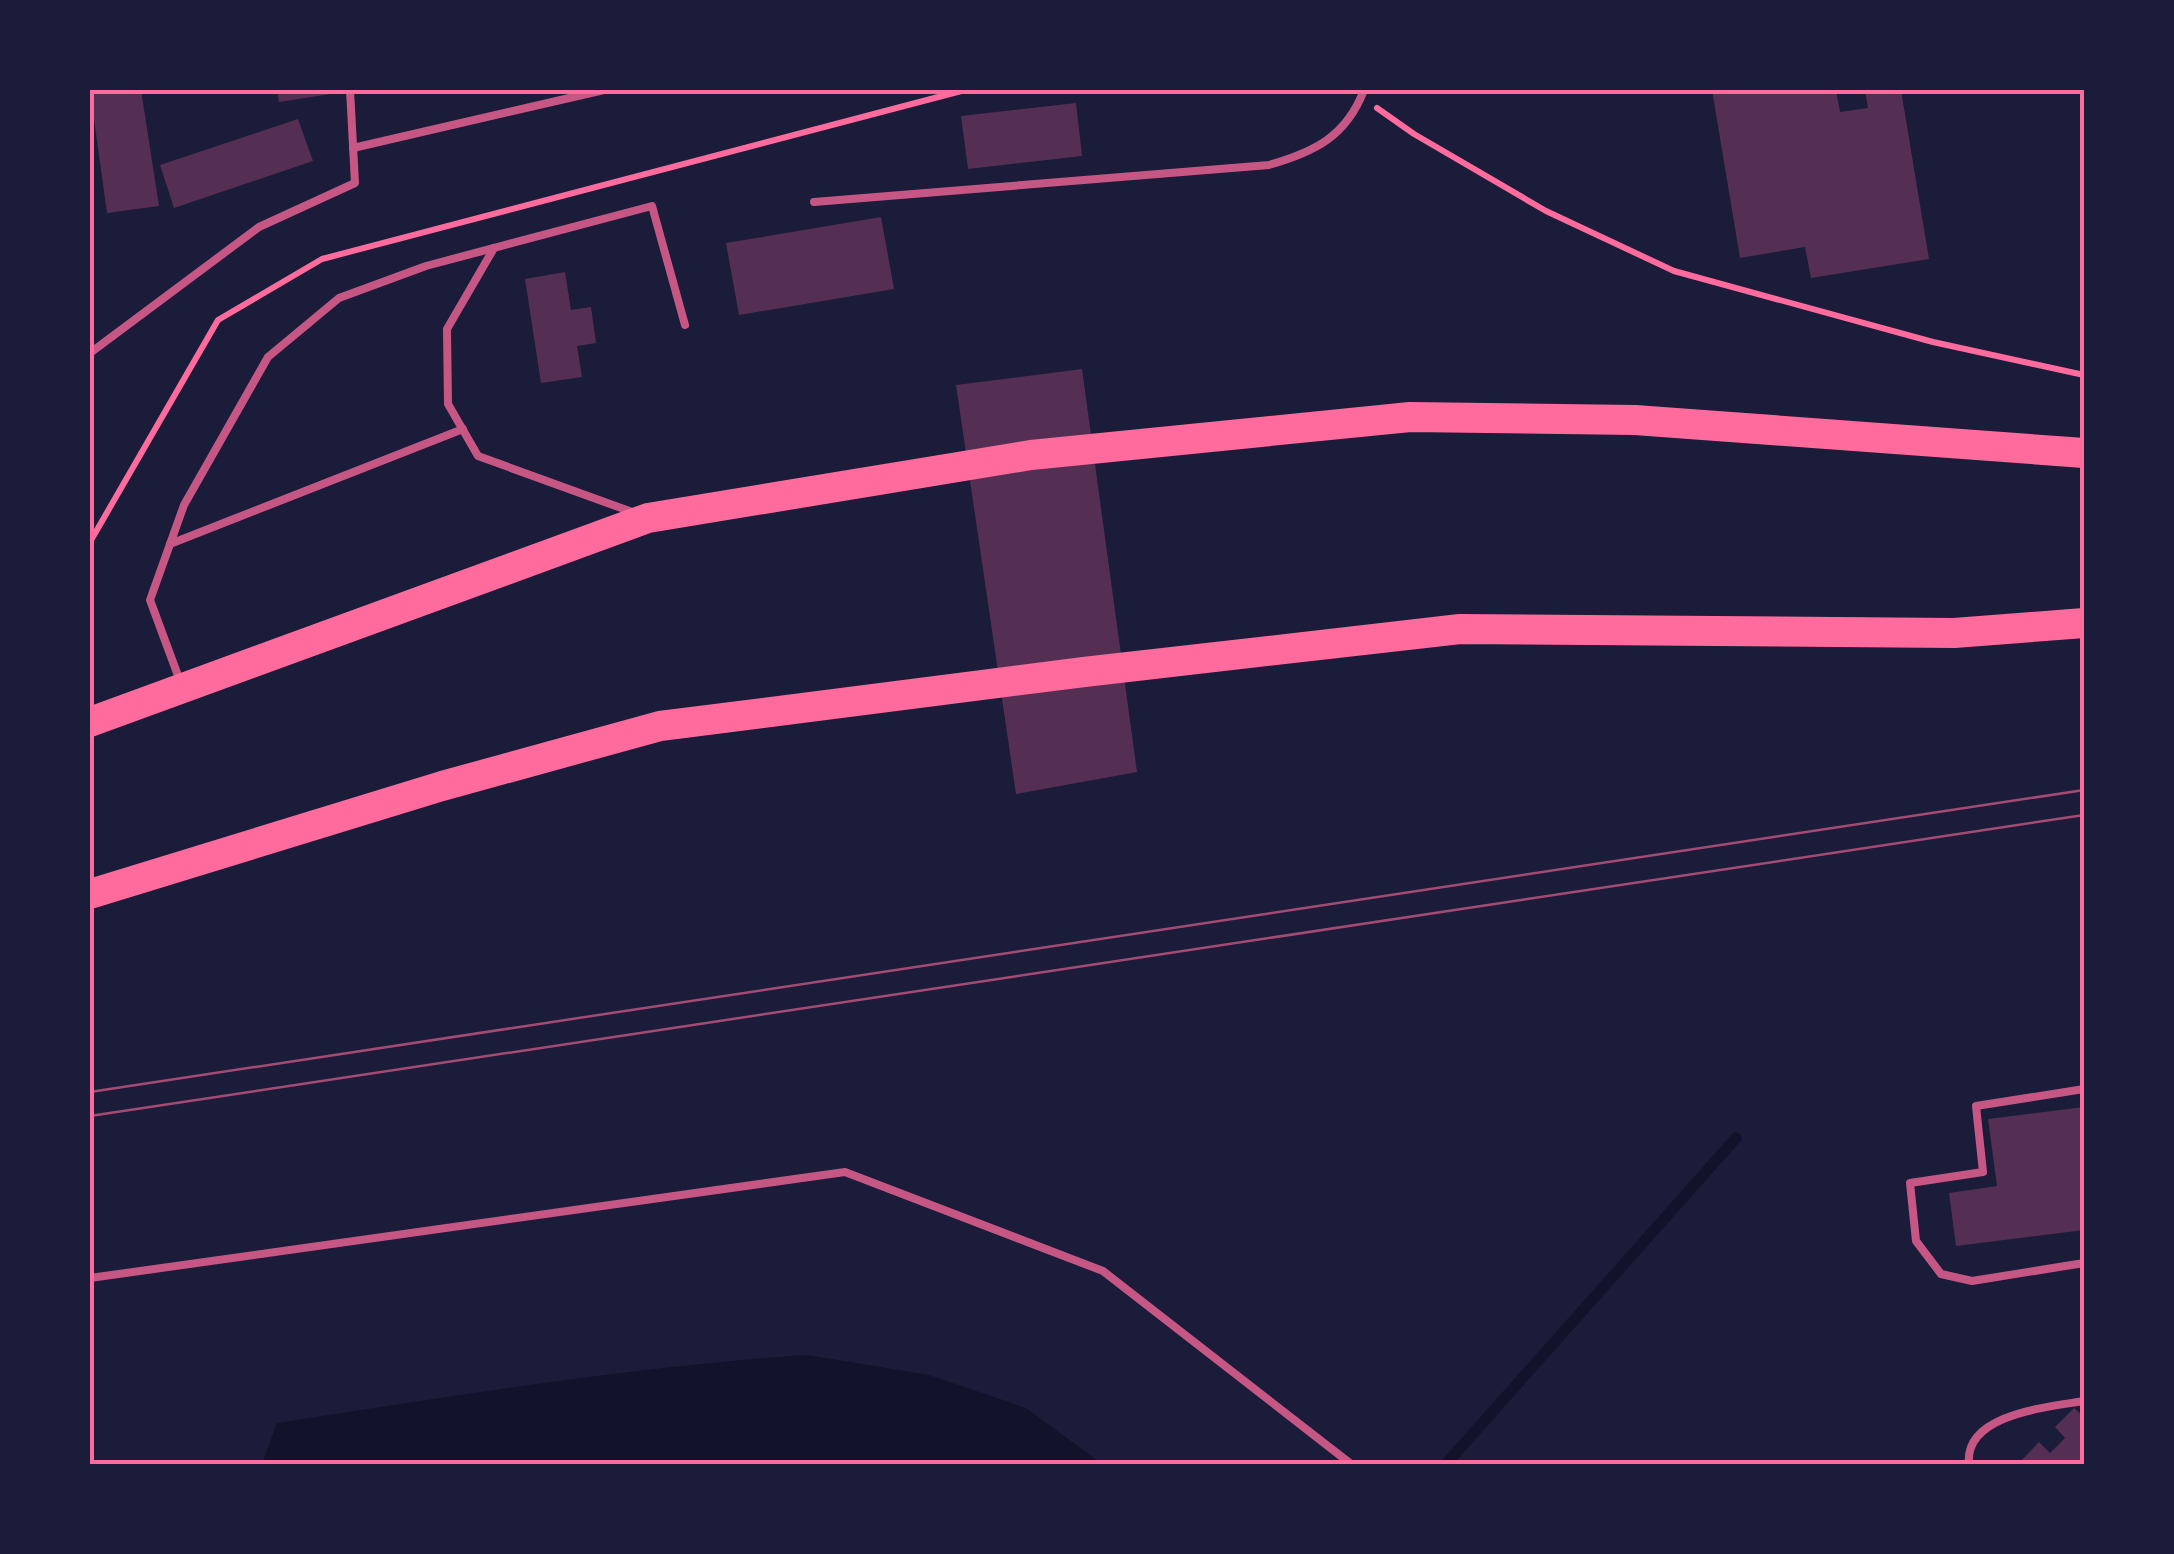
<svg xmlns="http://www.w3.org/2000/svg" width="2174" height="1554" viewBox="0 0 2174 1554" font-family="Rubik,sans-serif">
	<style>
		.water { fill: #12122b }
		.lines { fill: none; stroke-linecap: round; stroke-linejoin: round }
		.stream { stroke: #12122b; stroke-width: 11 }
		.building { fill: #542f53 }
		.path { stroke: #ff6b9d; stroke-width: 6 }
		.service { stroke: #c65784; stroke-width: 8 }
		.motorway { stroke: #ff6b9d; stroke-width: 30 }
		.tram { stroke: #a44b75; stroke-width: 2.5 }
		.neatline { fill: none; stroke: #ff6b9d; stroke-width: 4 }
	</style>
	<rect width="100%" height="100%" fill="#1b1b3a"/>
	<path class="water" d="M807,1355L929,1375L1026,1408L1102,1464H262L277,1423C453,1396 629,1367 807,1355Z"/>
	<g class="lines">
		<path class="stream" d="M1446,1464L1736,1138"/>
	</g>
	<g class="building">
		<path d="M90,90H141L159,206L107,213Z"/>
		<path d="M277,90H336L337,93L279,102Z"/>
		<path d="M1712,90H1836L1840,112L1868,108L1865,90H1901L1929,259L1811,278L1805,247L1740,258Z"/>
		<path d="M1076,103L1082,156L968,169L961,116Z"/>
		<path d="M298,119L313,161L174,208L160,165Z"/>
		<path d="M881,217L894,289L739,315L726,243Z"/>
		<path d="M565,272L571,310L591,307L596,343L577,346L582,377L541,383L525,279Z"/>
		<path d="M1082,369L1137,772L1016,794L956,385Z"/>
		<path d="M2084,1107V1230L1956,1246L1949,1193L1997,1186L1988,1119Z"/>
		<path d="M2074,1408L2084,1417V1464H2018L2039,1442L2050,1453L2065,1438L2055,1427Z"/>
	</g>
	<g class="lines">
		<g class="path">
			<path d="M1377,108L1414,134L1546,211L1674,271L1933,342L2084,375"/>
			<path d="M90,542L218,320L322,259L965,90"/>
		</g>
		<g class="service">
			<path d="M353,148L604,90"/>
			<path d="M814,202L1269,165C1314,152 1346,137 1364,90"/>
			<path d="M494,248L447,329L448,404L478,456L635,513"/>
			<path d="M90,353L259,227L355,183L350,90"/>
			<path d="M170,544L463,429"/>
			<path d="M180,681L150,600L184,505L268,357L339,298L426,266L652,206L685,325"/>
			<path d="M2084,1089L1976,1106L1983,1172L1910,1183L1916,1241L1941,1274L1972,1281L2084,1263"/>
			<path d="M90,1278L845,1172L1103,1271L1351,1464"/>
			<path d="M1969,1464C1964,1414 2048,1407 2084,1401"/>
		</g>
		<g class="motorway">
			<path d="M90,722L648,518L1031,455L1410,417L1635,420L2084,453"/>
			<path d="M90,894L442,786L660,726L1084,672L1460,629L1954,633L2084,623"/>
		</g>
		<g class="tram">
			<path d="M90,1092L2084,790"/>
			<path d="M90,1116L2084,815"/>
		</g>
	</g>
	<rect width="2174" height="1554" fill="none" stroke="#1b1b3a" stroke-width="185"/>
	<rect x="92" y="92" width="1990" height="1370" class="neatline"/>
</svg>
